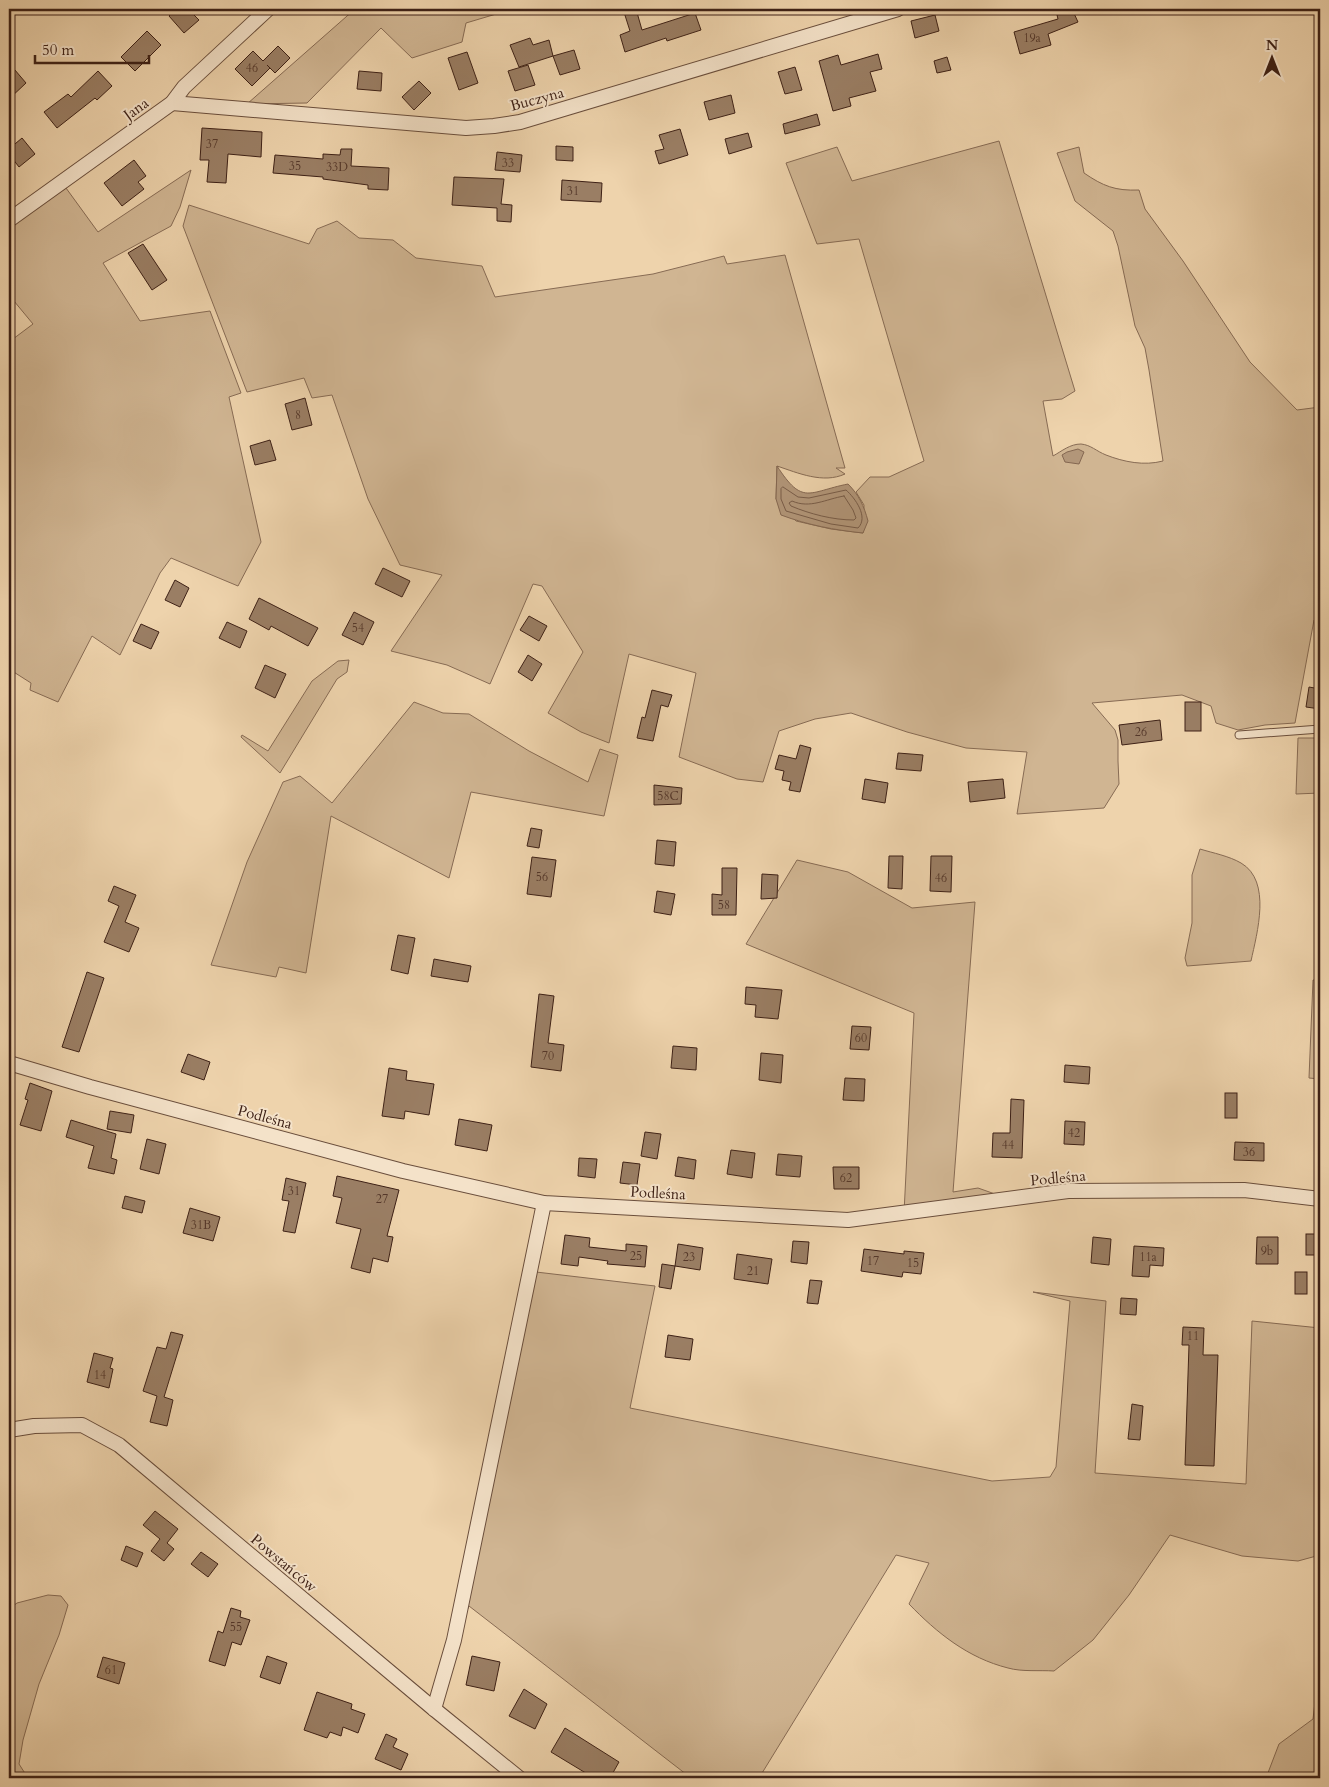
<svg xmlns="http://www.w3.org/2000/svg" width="1329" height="1787" viewBox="0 0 1329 1787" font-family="Cardo,serif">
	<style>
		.green { fill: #d0b592; stroke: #876b54 }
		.water { fill: #b29679; stroke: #846751 }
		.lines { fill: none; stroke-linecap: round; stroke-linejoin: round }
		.shore { stroke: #785c48; stroke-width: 1 }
		.building { fill: #9a7e64; stroke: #3e2116 }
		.lane-casing { stroke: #6a4e3c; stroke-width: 9 }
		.street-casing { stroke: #6a4e3c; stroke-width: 16 }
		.lane { stroke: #f4e2c9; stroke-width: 7 }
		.street { stroke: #f4e2c9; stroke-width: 14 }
		.labels { text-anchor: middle; stroke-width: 4; stroke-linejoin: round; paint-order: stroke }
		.number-label { font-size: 12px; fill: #55382a }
		.street-label { font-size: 15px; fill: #3e2116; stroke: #f4e2c9 }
	</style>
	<rect width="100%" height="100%" fill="#eed3ac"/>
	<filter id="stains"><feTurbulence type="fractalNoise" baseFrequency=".004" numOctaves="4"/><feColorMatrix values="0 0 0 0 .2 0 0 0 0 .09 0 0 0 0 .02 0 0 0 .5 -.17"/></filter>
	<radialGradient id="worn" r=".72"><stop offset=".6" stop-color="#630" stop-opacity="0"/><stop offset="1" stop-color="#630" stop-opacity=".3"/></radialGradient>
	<g class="green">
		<path d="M355,9H513L466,23L462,42L412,58L381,28L307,103L247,104Z"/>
		<path d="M999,141L1075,391L1062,399L1043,401L1053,456C1062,451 1070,444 1081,444C1091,445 1096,451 1106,455C1124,462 1144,466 1163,461L1149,370L1145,348L1135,326L1118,246L1113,231L1075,201L1057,153L1079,147L1084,173C1103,186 1115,191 1139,190L1145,209L1183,261L1250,362L1297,410L1320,407V621L1314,620L1295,723L1265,725L1238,730L1216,723L1211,706L1182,695L1092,703L1115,730L1118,740V761L1119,784L1104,808L1017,814L1027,752L966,748L907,732L851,713L815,719L779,731L763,782L737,779L679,757L696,673L629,654L609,743L581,732L548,713L583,652L542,586L533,584L490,684L447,665L391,651L442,575L400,565L368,499L332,395L312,398L304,378L247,392L183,226L189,205L309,244L317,229L337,221L359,238L393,240L416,258L482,266L495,297L653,274L724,256L727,264L785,255L845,468H836L845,474C823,484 798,473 777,466L776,499L796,521L831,529L863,533L864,505L856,492L870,477H889L924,461L859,239L817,244L786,163L837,147L852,181Z"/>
		<path d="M191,170L180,207L171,226L103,263L140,321L210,311L241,393L229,397L261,542L238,586L171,558L160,573L120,655L92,636L58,702L30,690L31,683L9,669V342L33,324L9,295V228L66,188L98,232Z"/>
		<path d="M349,660L347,672L337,679L280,773L241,737L242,735L268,751L312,681L338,661Z"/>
		<path d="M414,702L443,713L469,714L529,751L588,782L600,749L618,755L604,816L471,792L449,878L331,816L306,973L279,967L276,977L211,965L247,862L283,782L300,776L332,803Z"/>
		<path d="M1298,738H1320V793L1296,794Z"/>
		<path d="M1200,849C1213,853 1229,856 1241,863C1272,881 1257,933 1251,961L1187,966L1185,958L1192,923V875Z"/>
		<path d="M797,860L848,872L912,908L975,902L953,1192L978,1188L995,1194L949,1207L904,1213L914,1013L746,944Z"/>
		<path d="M1313,980H1320V1079L1309,1078Z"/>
		<path d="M536,1272L655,1286L630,1408L992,1481L1050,1477L1056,1467L1070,1301L1033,1292L1106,1301L1095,1473L1246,1484L1252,1321L1320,1328V1555L1298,1561L1242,1556L1170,1535L1129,1595L1093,1640L1054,1671C1040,1670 1022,1672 1008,1668C968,1658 937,1633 909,1604L929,1563L896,1555L759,1778H691L469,1606L454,1640Z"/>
		<path d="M48,1595L61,1596L68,1605L59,1635L39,1684L23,1740L19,1764L28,1778H9V1609L17,1603Z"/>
		<path d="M1320,1660V1778H1266L1279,1744L1313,1719Z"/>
	</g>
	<g class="water">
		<path d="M1078,449L1084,452L1079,464L1065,462L1062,455L1067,452Z"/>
		<path d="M777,466C803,506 808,492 848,484C859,495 864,506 868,521L863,533C834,530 808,525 781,515L776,499Z"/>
	</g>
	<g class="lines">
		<g class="shore">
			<path d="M783,487L798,497L809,498L846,490C855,498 869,517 858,528L831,524L786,511L781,499V489Z"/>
			<path d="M844,496L853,510L856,518L854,520C833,520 810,514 791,506L789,503L792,501C810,509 826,499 844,496Z"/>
		</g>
	</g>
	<g class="building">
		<path d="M176,9H188L199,20L184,33L169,16Z"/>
		<path d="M623,9H636L642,30L695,13L701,30L667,41L666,38L625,52L620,35L630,31Z"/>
		<path d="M1072,9L1078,22L1048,34L1051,45L1020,54L1014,32L1058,19L1057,15Z"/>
		<path d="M935,15L939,31L915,38L911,21Z"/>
		<path d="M147,31L161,45L135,71L121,57Z"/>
		<path d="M530,38L533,45L549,40L553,56L519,67L510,45Z"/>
		<path d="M278,46L290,58L275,73L267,65L270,68L252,86L235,69L253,51L263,61Z"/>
		<path d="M574,50L580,69L560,75L553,56Z"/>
		<path d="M467,52L478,83L459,90L448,58Z"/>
		<path d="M878,54L882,69L870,72L876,91L849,98L851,106L833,111L819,61L838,55L841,65Z"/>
		<path d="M947,57L951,70L937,73L934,61Z"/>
		<path d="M9,63L26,83L9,99Z"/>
		<path d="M528,65L535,85L515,91L508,71Z"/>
		<path d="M795,67L802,90L785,94L778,72Z"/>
		<path d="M98,71L112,86L97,100L95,98L57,128L44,112L68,94L71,97Z"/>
		<path d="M359,71L382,73L381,91L357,89Z"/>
		<path d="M419,81L431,93L414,110L402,97Z"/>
		<path d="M731,95L735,113L709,120L704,102Z"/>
		<path d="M817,114L820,125L785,134L783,124Z"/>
		<path d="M202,128L262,132L261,157L228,154L226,183L207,182L209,160H200Z"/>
		<path d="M680,129L688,155L659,164L655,151L664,149L659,135Z"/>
		<path d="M748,133L752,147L729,154L725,139Z"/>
		<path d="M22,138L35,154L19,167L9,154V149Z"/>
		<path d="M556,146L573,147V161L556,160Z"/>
		<path d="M341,149H352L351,166L389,168L388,190L368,189V185L323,179V177L273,173L275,155L323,159V154L340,155Z"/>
		<path d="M497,152L522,155L520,172L495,170Z"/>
		<path d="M134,160L146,176L138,182L144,189L122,206L104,183Z"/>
		<path d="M454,177L504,179L501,204L512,205L511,222L497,221V208L452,205Z"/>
		<path d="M562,180L602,183L601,202L561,200Z"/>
		<path d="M143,244L167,280L152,290L128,253Z"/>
		<path d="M305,398L312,425L292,430L285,404Z"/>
		<path d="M270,440L276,460L255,465L250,446Z"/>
		<path d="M383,568L410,581L402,597L375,584Z"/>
		<path d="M175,580L189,588L180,607L165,600Z"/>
		<path d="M259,598L318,628L308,646L271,626L269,630L249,619Z"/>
		<path d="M354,612L374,622L363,645L342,635Z"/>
		<path d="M529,616L547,626L539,641L520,630Z"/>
		<path d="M227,622L247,631L240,648L219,638Z"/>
		<path d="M141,624L159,632L151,649L133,641Z"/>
		<path d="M528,655L542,664L532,681L518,672Z"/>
		<path d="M265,665L286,674L275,698L255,688Z"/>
		<path d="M1309,687L1320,689V709L1306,707Z"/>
		<path d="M652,690L672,695L668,707L661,705L653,741L637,738L642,717L645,718Z"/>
		<rect x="1185" y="702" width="16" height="29"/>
		<path d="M1160,720L1162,740L1122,745L1119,725Z"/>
		<path d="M800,745L811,748L800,792L789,790L791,782L782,780L784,771L775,769L779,755L796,759Z"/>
		<path d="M898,753L923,755L921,771L896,769Z"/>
		<path d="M865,779L888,783L885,803L862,799Z"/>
		<path d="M1003,779L1005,798L970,802L968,782Z"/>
		<path d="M654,785L682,788L681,804L654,805Z"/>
		<path d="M531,828L542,830L539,848L527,846Z"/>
		<path d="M657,840L676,842L674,866L655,864Z"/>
		<path d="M889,856H903L902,889L888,888Z"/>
		<path d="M931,856H952L951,892L930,891Z"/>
		<path d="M532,857L556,860L551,897L527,894Z"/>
		<path d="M722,868H737L736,915H712V894L722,895Z"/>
		<path d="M762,874L778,875L777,898L761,899Z"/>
		<path d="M114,886L136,895L125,922L139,928L129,952L104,942L119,906L108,901Z"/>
		<path d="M657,891L675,894L671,915L654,912Z"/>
		<path d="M398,935L415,938L408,974L391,970Z"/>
		<path d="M434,959L471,966L468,982L431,976Z"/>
		<path d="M87,972L104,978L79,1052L62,1047Z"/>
		<path d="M746,987L782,990L778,1019L755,1017L756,1005L745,1004Z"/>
		<path d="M539,994L554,996L548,1043L564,1045L561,1071L531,1067Z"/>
		<path d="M852,1026L871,1027L869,1050L850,1049Z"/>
		<path d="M673,1046L697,1048L696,1070L671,1068Z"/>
		<path d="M761,1053L783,1055L781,1083L759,1080Z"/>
		<path d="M188,1054L210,1062L204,1080L181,1072Z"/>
		<path d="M1065,1065L1090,1067L1089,1084L1064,1082Z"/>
		<path d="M389,1068L407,1071L406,1080L434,1084L429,1115L405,1111L404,1119L382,1116Z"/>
		<path d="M845,1078L865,1079L864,1101L843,1100Z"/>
		<path d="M30,1083L52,1091L41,1131L20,1125L28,1100L25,1099Z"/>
		<rect x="1225" y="1093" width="12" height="25"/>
		<path d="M1011,1099L1024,1100L1022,1158L992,1157L993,1133H1010Z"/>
		<path d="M110,1111L134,1115L131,1133L107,1129Z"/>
		<path d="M459,1119L492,1125L487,1151L455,1145Z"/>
		<path d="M71,1120L116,1134L111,1158L117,1160L114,1174L88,1168L94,1146L66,1137Z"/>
		<path d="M1065,1121L1085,1122L1084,1145L1064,1144Z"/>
		<path d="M645,1132L661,1134L657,1159L641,1156Z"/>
		<path d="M147,1139L166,1144L159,1174L140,1169Z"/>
		<path d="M1235,1142L1264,1143V1161L1234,1160Z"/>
		<path d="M731,1150L755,1153L752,1178L727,1174Z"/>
		<path d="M778,1154L802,1156L800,1177L776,1175Z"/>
		<path d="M678,1157L696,1160L694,1179L675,1176Z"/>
		<path d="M579,1158L597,1159L595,1178L578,1176Z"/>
		<path d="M623,1162L640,1164L637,1185L620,1183Z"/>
		<path d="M833,1167H859V1189H834Z"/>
		<path d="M337,1176L399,1190L387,1236L393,1237L388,1262L373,1258L370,1273L351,1268L361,1229L336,1223L342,1198L333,1196Z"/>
		<path d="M286,1178L306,1183L295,1233L283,1231L289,1201L282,1200Z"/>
		<path d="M125,1196L145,1201L142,1213L122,1208Z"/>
		<path d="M190,1208L220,1217L213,1241L183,1233Z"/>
		<rect x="1306" y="1234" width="14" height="21"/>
		<path d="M565,1235L590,1238L589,1247L626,1251V1244L647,1246L645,1267L607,1264L608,1261L579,1257L578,1266L561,1264Z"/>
		<path d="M1093,1237L1111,1239L1109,1265L1091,1263Z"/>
		<path d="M1257,1237H1278V1264H1256Z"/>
		<path d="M793,1241L809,1242L807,1264L791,1262Z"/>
		<path d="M678,1244L703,1248L700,1270L675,1266Z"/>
		<path d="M1134,1246L1164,1248L1163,1266L1150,1265L1149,1277L1132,1276Z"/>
		<path d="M864,1249L904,1254V1251L924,1253L921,1274L903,1272L902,1277L861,1271Z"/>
		<path d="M737,1254L772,1259L768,1284L734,1279Z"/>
		<path d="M662,1264L675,1266L671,1289L659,1287Z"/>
		<rect x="1295" y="1272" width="12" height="22"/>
		<path d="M810,1280L822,1281L818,1304L807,1303Z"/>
		<path d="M1121,1298L1137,1299L1136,1315L1120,1314Z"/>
		<path d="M1183,1327L1204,1328L1203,1355H1218L1214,1466L1185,1465L1189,1345H1182Z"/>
		<path d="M171,1332L183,1335L164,1397L173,1400L167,1426L150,1422L157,1396L143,1391L157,1347L166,1349Z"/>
		<path d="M668,1335L693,1339L690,1360L665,1357Z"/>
		<path d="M94,1353L113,1358L110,1368L113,1369L109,1388L87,1382Z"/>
		<path d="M1132,1404L1143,1406L1140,1440L1128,1439Z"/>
		<path d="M155,1511L178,1529L167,1543L174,1549L164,1561L151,1551L160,1539L143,1525Z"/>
		<path d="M126,1546L143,1553L137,1567L121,1560Z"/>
		<path d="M201,1552L218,1564L208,1577L191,1564Z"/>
		<path d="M231,1608L241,1611L240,1617L250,1620L241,1645L232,1642L225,1666L209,1661L218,1631L223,1633Z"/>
		<path d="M267,1656L287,1663L280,1684L260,1677Z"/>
		<path d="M472,1656L500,1662L494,1691L466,1685Z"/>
		<path d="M103,1657L125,1663L119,1684L97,1677Z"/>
		<path d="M524,1689L547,1704L535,1729L509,1716Z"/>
		<path d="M317,1692L352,1704L351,1709L365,1714L358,1733L343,1727L341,1736L330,1732L327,1738L304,1730Z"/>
		<path d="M565,1728L619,1762L610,1778H594L551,1752Z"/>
		<path d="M386,1734L397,1739L393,1747L408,1754L401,1770L375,1759Z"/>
	</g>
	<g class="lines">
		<defs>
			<path id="lane" d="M1239,735L1320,729"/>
			<g id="street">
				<path d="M172,103L466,128L494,126L520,122L898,9"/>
				<path d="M9,220L172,103L184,87L268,9"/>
				<path d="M9,1063L90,1087L403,1171L544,1203L848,1220L1068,1191L1244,1190L1320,1199"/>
				<path d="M9,1430L34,1426L82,1425L119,1445L434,1709L519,1778"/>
				<path d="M434,1709L454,1640L544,1203"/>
			</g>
		</defs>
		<use href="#lane" class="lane-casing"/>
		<use href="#street" class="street-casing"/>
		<use href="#lane" class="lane"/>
		<use href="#street" class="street"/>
	</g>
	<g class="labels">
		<g class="number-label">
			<text x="1032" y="42">19a</text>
			<text x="252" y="72">46</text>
			<text x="212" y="148">37</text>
			<text x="508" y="167">33</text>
			<text x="295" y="170">35</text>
			<text x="337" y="171">33D</text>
			<text x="573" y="195">31</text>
			<text x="298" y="419">8</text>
			<text x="358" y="632">54</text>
			<text x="1141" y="736">26</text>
			<text x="668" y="800">58C</text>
			<text x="542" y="881">56</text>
			<text x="941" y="882">46</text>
			<text x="724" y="909">58</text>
			<text x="861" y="1042">60</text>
			<text x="548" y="1060">70</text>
			<text x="1074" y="1137">42</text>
			<text x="1008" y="1149">44</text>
			<text x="1249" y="1156">36</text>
			<text x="846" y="1182">62</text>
			<text x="294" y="1195">31</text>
			<text x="382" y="1203">27</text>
			<text x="201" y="1229">31B</text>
			<text x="1267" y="1255">9b</text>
			<text x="636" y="1260">25</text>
			<text x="689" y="1261">23</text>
			<text x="1148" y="1261">11a</text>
			<text x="873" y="1265">17</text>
			<text x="913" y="1267">15</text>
			<text x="753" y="1275">21</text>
			<text x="1193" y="1340">11</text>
			<text x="100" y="1379">14</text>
			<text x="236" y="1631">55</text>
			<text x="111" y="1674">61</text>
		</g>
		<g class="street-label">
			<text transform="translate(537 99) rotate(-15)" y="5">Buczyna</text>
			<text transform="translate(136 109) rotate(-36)" y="5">Jana</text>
			<text transform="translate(265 1117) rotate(15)" y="5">Podleśna</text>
			<text transform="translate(1058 1178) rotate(-5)" y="5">Podleśna</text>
			<text transform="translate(658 1193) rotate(3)" y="5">Podleśna</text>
			<text transform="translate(284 1563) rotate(40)" y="5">Powstańców</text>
		</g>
	</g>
	<rect width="1329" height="1787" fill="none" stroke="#eed3ac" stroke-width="30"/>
	<rect x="10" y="10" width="1309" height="1767" fill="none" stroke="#3e2116" stroke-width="2.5"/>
	<rect x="15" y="15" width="1299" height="1757" fill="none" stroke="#3e2116"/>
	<g transform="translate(1272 58)" stroke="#f4e2c9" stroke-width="4" paint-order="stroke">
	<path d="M0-4L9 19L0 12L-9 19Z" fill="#3e2116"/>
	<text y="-8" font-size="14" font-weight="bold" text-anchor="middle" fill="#3e2116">N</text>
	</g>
	<path d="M35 55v8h114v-8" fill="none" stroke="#3e2116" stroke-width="2.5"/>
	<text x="42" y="55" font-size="15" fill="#3e2116" stroke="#f4e2c9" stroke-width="4" paint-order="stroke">50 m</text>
	<rect width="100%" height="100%" filter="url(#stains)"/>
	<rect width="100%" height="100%" fill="url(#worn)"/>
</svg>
